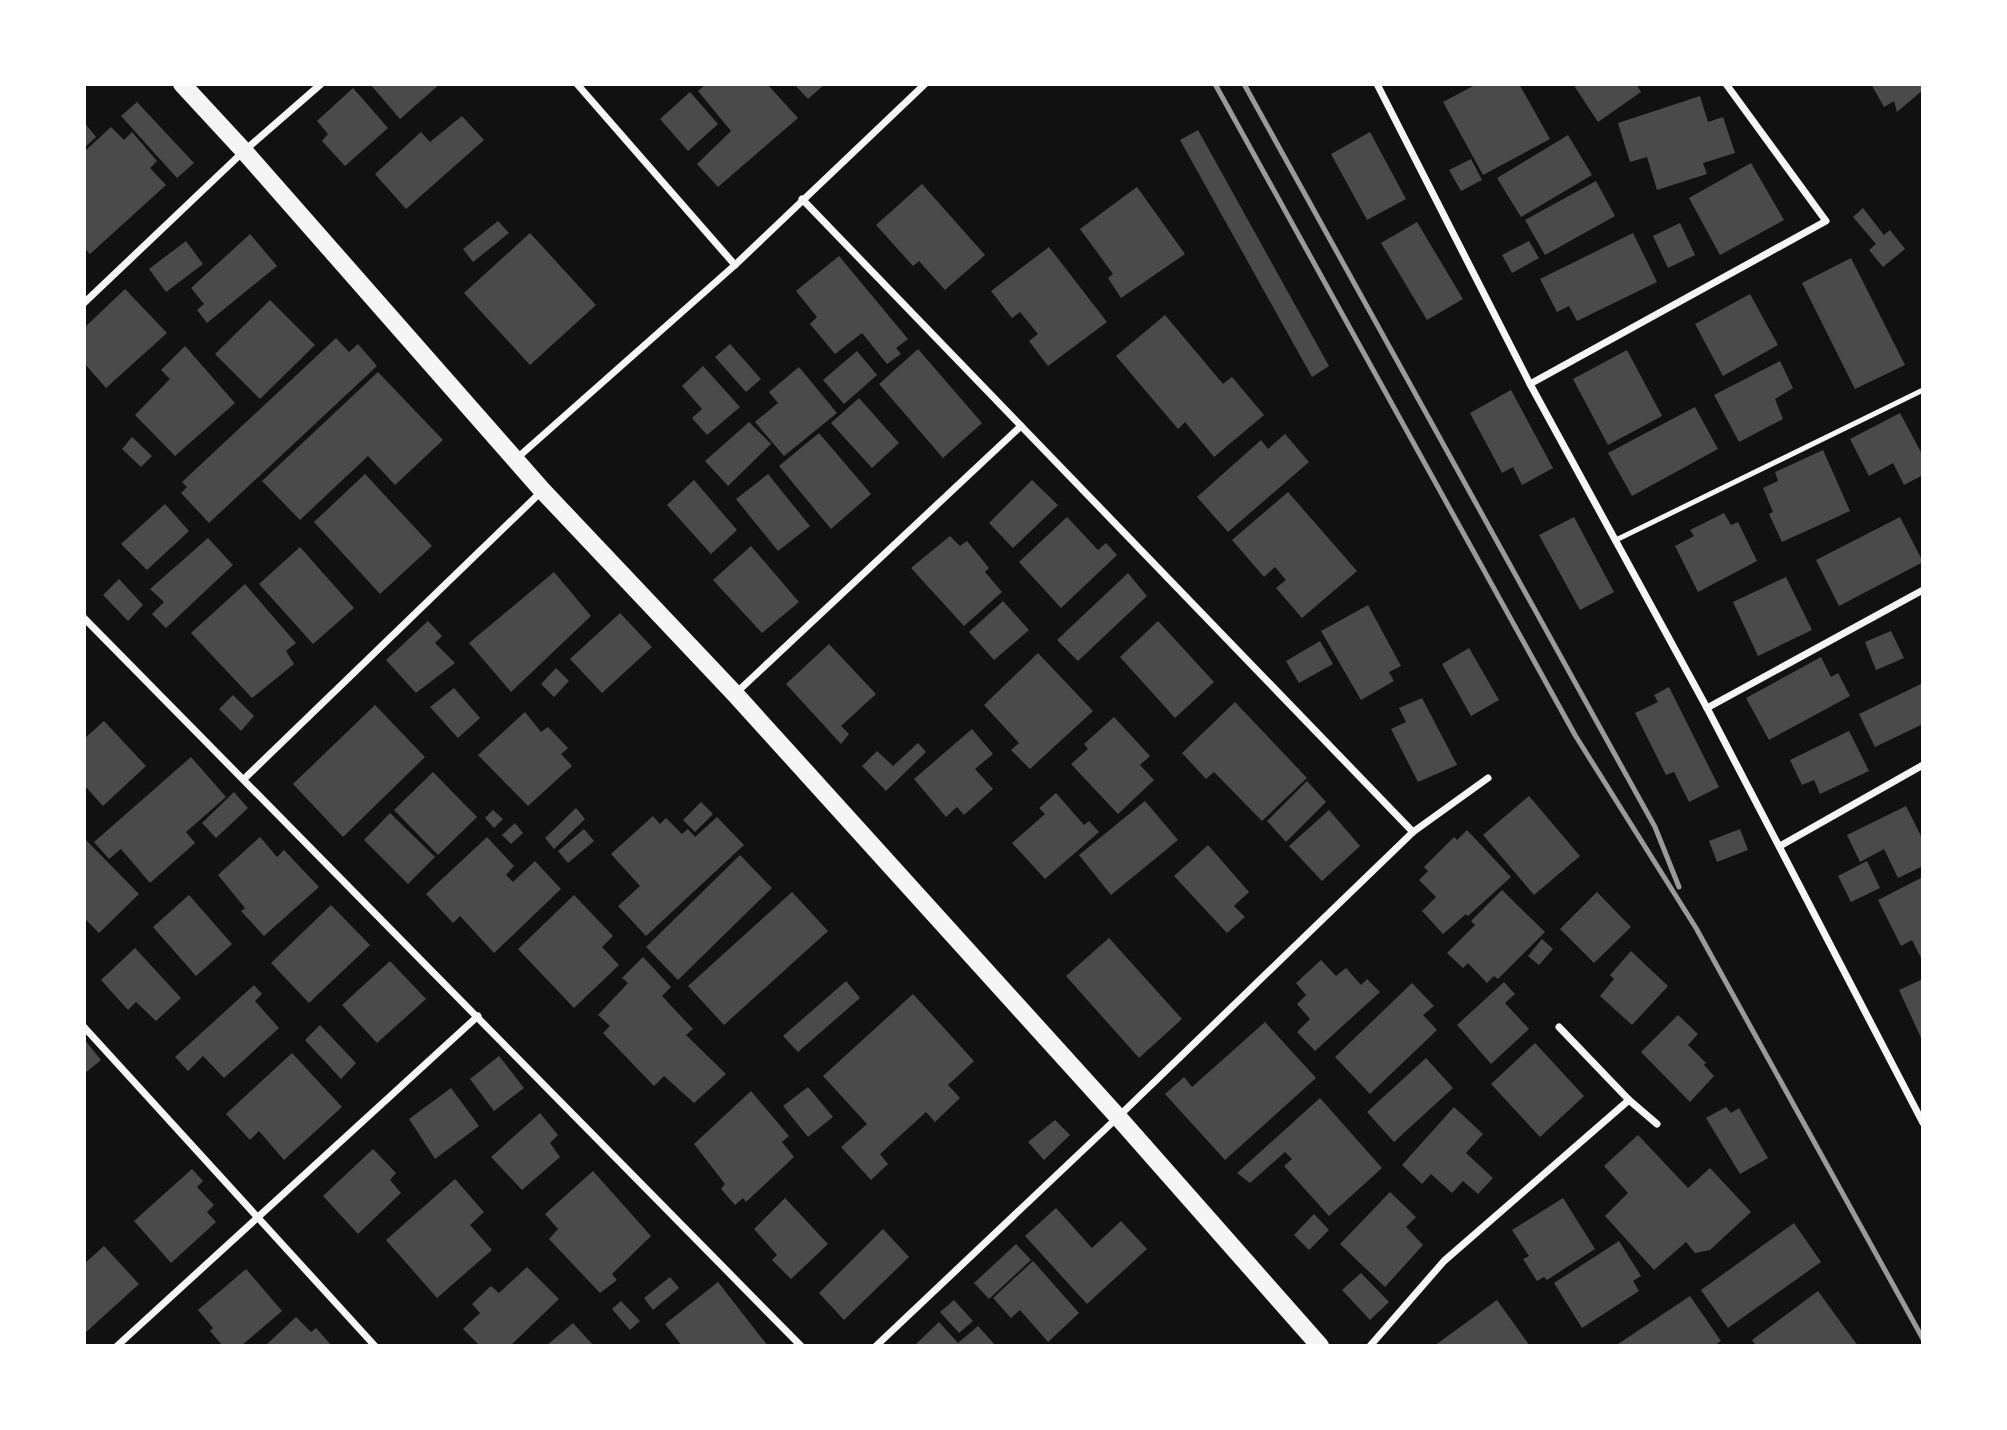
<svg xmlns="http://www.w3.org/2000/svg" width="2007" height="1430" viewBox="0 0 2007 1430" font-family="'Source Sans 3',sans-serif">
	<style>
		.building { fill: #4a4a4a }
		.lines { fill: none; stroke-linecap: round; stroke-linejoin: round }
		.service { stroke: #f5f5f5; stroke-width: 5 }
		.minor { stroke: #f5f5f5; stroke-width: 7 }
		.primary { stroke: #f5f5f5; stroke-width: 18 }
		.rail { stroke: #9a9a9a; stroke-width: 5 }
	</style>
	<rect width="100%" height="100%" fill="#111"/>
	<g class="building">
		<path d="M370,84H440L400,119Z"/>
		<path d="M706,84H767L798,118L718,187L697,164L731,131L698,91Z"/>
		<path d="M794,84H825L808,99Z"/>
		<path d="M1477,84H1519L1550,139L1483,175L1443,102Z"/>
		<path d="M1573,84H1636L1641,92L1598,122Z"/>
		<path d="M1871,84H1923V90L1897,112L1894,101L1884,107Z"/>
		<path d="M353,88L388,128L345,166L322,141L328,134L317,121Z"/>
		<path d="M690,92L718,124L688,151L660,119Z"/>
		<path d="M1700,96L1708,122L1723,117L1735,153L1703,163L1707,174L1657,190L1647,157L1630,162L1618,123Z"/>
		<path d="M137,102L194,163L177,178L121,116Z"/>
		<path d="M462,116L484,140L406,209L375,174L421,132L430,142Z"/>
		<path d="M84,122L96,137L84,148Z"/>
		<path d="M111,127L124,140L132,132L157,161L150,168L166,185L90,254L84,248V152Z"/>
		<path d="M1198,130L1329,366L1312,377L1180,140Z"/>
		<path d="M1370,132L1406,199L1367,220L1331,154Z"/>
		<path d="M1568,135L1592,175L1521,217L1497,178Z"/>
		<path d="M1471,159L1482,180L1461,191L1449,170Z"/>
		<path d="M1751,163L1784,220L1720,255L1689,198Z"/>
		<path d="M1596,181L1615,216L1545,255L1525,220Z"/>
		<path d="M922,184L985,255L945,290L919,261L913,266L876,225Z"/>
		<path d="M1137,187L1185,254L1121,298L1108,278L1113,274L1080,229Z"/>
		<path d="M1863,208L1884,235L1890,230L1905,249L1883,267L1869,250L1876,244L1853,217Z"/>
		<path d="M498,221L509,233L473,262L463,249Z"/>
		<path d="M1417,222L1463,299L1427,320L1381,243Z"/>
		<path d="M1680,223L1695,255L1668,268L1653,236Z"/>
		<path d="M530,233L596,305L530,365L464,293Z"/>
		<path d="M1633,233L1657,282L1577,321L1569,306L1557,312L1540,279Z"/>
		<path d="M250,234L277,266L207,323L197,310L204,304L191,288Z"/>
		<path d="M186,241L203,264L166,292L149,269Z"/>
		<path d="M1529,241L1539,258L1512,273L1502,255Z"/>
		<path d="M1049,247L1107,322L1048,366L1029,341L1038,334L1020,312L1012,318L991,291Z"/>
		<path d="M839,256L908,339L896,348L901,354L887,364L862,333L835,354L810,324L817,317L796,291Z"/>
		<path d="M1851,258L1905,365L1855,389L1802,283Z"/>
		<path d="M125,289L167,333L106,388L84,363V328Z"/>
		<path d="M1750,294L1778,345L1723,376L1695,324Z"/>
		<path d="M270,300L315,345L260,399L215,354Z"/>
		<path d="M1165,315L1223,384L1232,377L1264,415L1214,457L1185,422L1178,429L1116,356Z"/>
		<path d="M336,338L349,352L358,344L377,366L209,523L181,493L187,487L182,482Z"/>
		<path d="M730,344L761,379L746,392L715,357Z"/>
		<path d="M185,346L235,403L175,456L135,415L170,379L161,370Z"/>
		<path d="M918,349L982,423L943,458L879,384Z"/>
		<path d="M1627,350L1662,416L1608,445L1573,379Z"/>
		<path d="M857,351L877,375L844,404L823,380Z"/>
		<path d="M1780,361L1793,388L1775,399L1783,419L1739,442L1714,395Z"/>
		<path d="M703,366L740,407L707,435L692,418L702,409L682,386Z"/>
		<path d="M799,367L837,413L784,456L755,422L778,403L769,392Z"/>
		<path d="M378,372L443,440L395,485L368,456L300,520L262,481Z"/>
		<path d="M1511,390L1553,468L1522,485L1513,467L1502,473L1470,413Z"/>
		<path d="M859,398L899,443L872,468L831,423Z"/>
		<path d="M1695,407L1718,449L1632,496L1608,453Z"/>
		<path d="M1900,413L1923,456V475L1904,485L1893,463L1869,476L1850,439Z"/>
		<path d="M749,422L771,444L728,486L705,461Z"/>
		<path d="M819,433L871,494L831,529L779,466Z"/>
		<path d="M1285,434L1309,462L1228,532L1197,497L1261,440L1268,449Z"/>
		<path d="M132,437L152,456L141,467L122,449Z"/>
		<path d="M1823,450L1850,511L1782,542L1769,514L1773,512L1763,488L1778,481L1775,472Z"/>
		<path d="M365,474L432,546L380,594L314,522Z"/>
		<path d="M768,474L810,526L778,551L736,499Z"/>
		<path d="M694,480L737,530L711,554L667,505Z"/>
		<path d="M1032,480L1058,505L1013,548L989,523Z"/>
		<path d="M1288,492L1357,571L1302,618L1276,588L1286,580L1275,567L1264,577L1232,540Z"/>
		<path d="M165,504L189,531L147,570L121,544Z"/>
		<path d="M1724,513L1731,525L1738,522L1757,561L1698,592L1675,546L1694,536L1690,530Z"/>
		<path d="M1067,517L1098,550L1106,543L1117,555L1061,608L1019,562Z"/>
		<path d="M1574,517L1614,592L1580,610L1539,535Z"/>
		<path d="M1900,517L1923,562L1839,606L1816,560Z"/>
		<path d="M950,536L960,546L967,541L989,568L985,572L1002,592L964,626L911,568Z"/>
		<path d="M208,538L233,565L166,628L152,614L164,602L150,589Z"/>
		<path d="M751,546L799,602L762,633L713,580Z"/>
		<path d="M300,547L354,608L313,644L259,584Z"/>
		<path d="M554,572L591,616L511,692L469,643Z"/>
		<path d="M1128,573L1147,596L1078,661L1057,640Z"/>
		<path d="M1786,577L1812,630L1758,656L1733,602Z"/>
		<path d="M119,579L143,605L128,621L103,595Z"/>
		<path d="M245,584L296,643L286,651L294,664L252,698L191,633Z"/>
		<path d="M1003,601L1029,630L994,660L969,632Z"/>
		<path d="M1368,605L1401,666L1389,672L1394,681L1361,700L1321,631Z"/>
		<path d="M620,613L652,647L602,693L570,659Z"/>
		<path d="M428,621L442,636L435,643L455,663L416,693L386,660Z"/>
		<path d="M1158,621L1214,682L1175,718L1120,657Z"/>
		<path d="M1891,631L1904,658L1876,670L1865,642Z"/>
		<path d="M1320,641L1333,664L1299,683L1286,661Z"/>
		<path d="M829,644L876,694L841,726L849,734L841,744L786,684Z"/>
		<path d="M1469,648L1499,700L1471,716L1442,664Z"/>
		<path d="M1038,653L1093,711L1030,769L1011,750L1019,743L984,705Z"/>
		<path d="M1821,657L1831,677L1838,673L1850,696L1769,740L1746,698Z"/>
		<path d="M556,668L569,681L554,697L541,684Z"/>
		<path d="M1923,683V724L1875,747L1859,714Z"/>
		<path d="M1669,687L1719,787L1689,802L1674,772L1666,775L1635,713L1658,702L1654,695Z"/>
		<path d="M454,688L480,718L458,738L430,707Z"/>
		<path d="M233,695L254,716L241,731L219,709Z"/>
		<path d="M1422,698L1457,765L1418,782L1391,729L1406,722L1399,708Z"/>
		<path d="M1235,702L1307,778L1262,821L1214,772L1206,779L1182,753Z"/>
		<path d="M375,705L425,757L343,837L293,784Z"/>
		<path d="M525,712L541,732L548,727L568,748L561,754L572,766L528,806L478,755Z"/>
		<path d="M1114,717L1150,756L1140,765L1154,780L1118,814L1071,764L1088,749L1084,744Z"/>
		<path d="M104,721L146,766L103,806L84,785V739Z"/>
		<path d="M972,729L993,754L975,769L993,789L964,815L957,807L946,817L914,779Z"/>
		<path d="M1849,731L1869,771L1820,794L1814,780L1802,785L1790,760Z"/>
		<path d="M918,743L926,752L886,791L862,766L877,751L893,766Z"/>
		<path d="M191,757L226,797L186,832L195,843L150,883L121,849L109,859L94,842Z"/>
		<path d="M433,772L477,817L438,855L394,810Z"/>
		<path d="M1307,781L1326,802L1286,842L1267,821Z"/>
		<path d="M234,792L248,808L216,838L202,823Z"/>
		<path d="M1056,793L1084,825L1089,821L1099,832L1045,879L1012,843L1045,814L1039,808Z"/>
		<path d="M1529,796L1580,856L1534,895L1483,835Z"/>
		<path d="M1145,801L1178,840L1111,895L1079,855Z"/>
		<path d="M701,802L713,814L695,832L683,820Z"/>
		<path d="M1906,806L1923,840V866L1898,878L1884,849L1860,862L1847,835Z"/>
		<path d="M576,808L585,819L554,849L545,838Z"/>
		<path d="M493,810L503,819L494,828L485,818Z"/>
		<path d="M1329,810L1360,846L1322,881L1289,846Z"/>
		<path d="M390,813L435,857L408,884L364,840Z"/>
		<path d="M653,816L660,824L666,818L682,834L688,829L695,837L717,817L744,845L646,936L618,906L640,886L611,854Z"/>
		<path d="M515,823L523,833L511,844L502,835Z"/>
		<path d="M584,829L594,841L568,863L558,851Z"/>
		<path d="M1740,829L1748,850L1717,862L1709,841Z"/>
		<path d="M1467,830L1511,877L1468,916L1466,914L1443,934L1422,911L1436,897L1419,880L1428,871L1424,867L1454,837L1457,840Z"/>
		<path d="M260,837L277,857L284,850L319,887L264,936L241,911L245,908L218,875Z"/>
		<path d="M487,837L514,866L506,875L513,882L535,861L561,889L494,953L460,916L453,923L426,894Z"/>
		<path d="M84,838L139,894L99,933L84,918Z"/>
		<path d="M1208,845L1249,892L1234,906L1245,917L1227,933L1174,876Z"/>
		<path d="M740,855L772,888L678,980L646,947Z"/>
		<path d="M1867,861L1880,888L1851,902L1838,876Z"/>
		<path d="M1923,877V957L1921,958L1912,940L1901,946L1878,900Z"/>
		<path d="M1502,890L1545,932L1498,979L1494,976L1487,983L1468,963L1463,968L1447,953L1475,925L1471,921Z"/>
		<path d="M792,892L828,931L724,1025L688,986Z"/>
		<path d="M1597,892L1631,927L1594,963L1560,929Z"/>
		<path d="M189,895L232,944L196,976L153,927Z"/>
		<path d="M574,895L613,936L602,947L619,965L574,1008L518,949Z"/>
		<path d="M331,905L370,945L309,1003L271,963Z"/>
		<path d="M1109,938L1182,1019L1139,1058L1066,976Z"/>
		<path d="M1542,939L1553,949L1539,965L1528,956Z"/>
		<path d="M135,948L181,998L156,1021L136,1002L128,1010L101,980Z"/>
		<path d="M1631,951L1668,986L1632,1025L1600,996L1614,979L1610,975Z"/>
		<path d="M643,957L671,987L662,996L693,1029L686,1035L726,1074L694,1103L664,1076L654,1086L603,1033L610,1026L598,1015L628,983L622,978Z"/>
		<path d="M1321,960L1336,976L1346,968L1361,985L1367,979L1380,992L1315,1051L1297,1032L1310,1019L1297,1004L1306,995L1296,983Z"/>
		<path d="M390,961L426,999L377,1043L342,1005Z"/>
		<path d="M1923,979V1042L1899,990Z"/>
		<path d="M846,981L860,998L798,1052L783,1036Z"/>
		<path d="M1504,982L1515,994L1505,1003L1529,1029L1491,1064L1457,1025Z"/>
		<path d="M1412,983L1434,1006L1423,1015L1437,1030L1370,1094L1335,1057Z"/>
		<path d="M254,985L262,994L255,1001L279,1028L224,1078L203,1056L188,1071L175,1057Z"/>
		<path d="M913,994L974,1061L948,1085L960,1098L935,1122L926,1112L880,1154L888,1164L871,1180L841,1147L867,1124L823,1076Z"/>
		<path d="M1678,1015L1698,1034L1688,1045L1706,1063L1704,1065L1714,1076L1690,1102L1641,1052Z"/>
		<path d="M1265,1022L1316,1078L1225,1160L1165,1094L1184,1077L1192,1087Z"/>
		<path d="M320,1025L356,1063L341,1079L305,1040Z"/>
		<path d="M84,1039L101,1060L84,1074Z"/>
		<path d="M1535,1043L1584,1096L1540,1137L1491,1084Z"/>
		<path d="M292,1053L342,1107L284,1160L259,1131L250,1140L226,1114Z"/>
		<path d="M499,1056L524,1088L494,1111L470,1079Z"/>
		<path d="M1426,1058L1453,1088L1394,1142L1367,1112Z"/>
		<path d="M808,1087L833,1117L808,1137L783,1106Z"/>
		<path d="M451,1088L479,1126L435,1159L409,1119Z"/>
		<path d="M751,1091L789,1136L782,1142L794,1157L746,1202L743,1198L735,1205L721,1189L725,1184L694,1144Z"/>
		<path d="M1320,1098L1382,1168L1329,1216L1284,1166L1292,1159L1285,1152L1250,1183L1237,1173Z"/>
		<path d="M1454,1107L1483,1134L1466,1153L1493,1178L1478,1194L1463,1181L1452,1193L1431,1174L1422,1184L1402,1165Z"/>
		<path d="M1726,1107L1731,1113L1739,1108L1768,1158L1740,1174L1706,1118Z"/>
		<path d="M540,1113L558,1135L550,1143L560,1157L522,1190L491,1157Z"/>
		<path d="M1055,1120L1070,1135L1044,1160L1028,1142Z"/>
		<path d="M1638,1135L1688,1188L1710,1168L1751,1212L1710,1250L1695,1253L1686,1242L1654,1270L1605,1216L1628,1193L1604,1166Z"/>
		<path d="M373,1149L396,1173L390,1180L401,1193L358,1234L323,1196Z"/>
		<path d="M192,1169L203,1181L197,1187L214,1205L207,1212L216,1222L171,1263L134,1221Z"/>
		<path d="M593,1171L651,1236L612,1274L617,1280L600,1293L549,1239L558,1229L545,1214Z"/>
		<path d="M455,1179L484,1212L470,1225L492,1250L437,1298L386,1240Z"/>
		<path d="M1390,1192L1416,1217L1406,1227L1423,1245L1385,1287L1340,1244Z"/>
		<path d="M785,1198L828,1244L791,1279L772,1260L777,1255L754,1229Z"/>
		<path d="M1563,1198L1595,1249L1547,1280L1544,1277L1537,1281L1523,1259L1529,1256L1512,1230Z"/>
		<path d="M1056,1208L1092,1248L1121,1221L1147,1249L1087,1304L1025,1236Z"/>
		<path d="M1314,1214L1329,1230L1309,1250L1294,1235Z"/>
		<path d="M1794,1223L1821,1262L1728,1328L1701,1290Z"/>
		<path d="M883,1229L909,1257L844,1320L819,1293Z"/>
		<path d="M1619,1241L1641,1276L1633,1281L1639,1291L1582,1328L1554,1283Z"/>
		<path d="M1016,1244L1031,1260L989,1299L974,1283Z"/>
		<path d="M104,1246L139,1284L84,1334V1264Z"/>
		<path d="M1033,1261L1079,1313L1048,1342L1020,1310L1011,1318L993,1298Z"/>
		<path d="M527,1267L559,1299L510,1346H480L463,1329L480,1313L472,1304L491,1286L499,1293Z"/>
		<path d="M246,1269L282,1311L241,1346H223L210,1331L213,1328L198,1310Z"/>
		<path d="M1361,1273L1389,1302L1370,1320L1342,1290Z"/>
		<path d="M670,1277L679,1288L653,1310L644,1298Z"/>
		<path d="M718,1282L768,1346H682L665,1324Z"/>
		<path d="M1818,1291L1858,1346H1756L1752,1340Z"/>
		<path d="M1690,1296L1721,1341L1714,1346H1615Z"/>
		<path d="M954,1300L973,1321L959,1333L940,1312Z"/>
		<path d="M1497,1300L1530,1346H1434Z"/>
		<path d="M621,1301L640,1321L630,1330L612,1309Z"/>
		<path d="M296,1317L311,1332L316,1328L332,1346H265Z"/>
		<path d="M939,1322L958,1343L978,1326L996,1346H914Z"/>
		<path d="M573,1323L594,1346H546Z"/>
	</g>
	<g class="lines">
		<path class="service" d="M1616,540L1923,390"/>
		<g class="minor">
			<path d="M577,84L735,265"/>
			<path d="M1377,84L1530,384L1707,708L1923,1123"/>
			<path d="M802,199L1413,832"/>
			<path d="M84,303L244,151L321,84"/>
			<path d="M1530,384L1826,221L1726,84"/>
			<path d="M516,459L735,265L925,84"/>
			<path d="M84,618L801,1346"/>
			<path d="M736,693L1021,426"/>
			<path d="M1707,708L1923,590"/>
			<path d="M244,779L542,491"/>
			<path d="M1780,846L1923,765"/>
			<path d="M84,1027L375,1346"/>
			<path d="M1559,1027L1629,1100L1657,1124"/>
			<path d="M117,1346L478,1016"/>
			<path d="M876,1346L1118,1117L1413,832L1488,778"/>
			<path d="M1370,1346L1444,1261L1629,1100"/>
		</g>
		<path class="primary" d="M182,84L244,151L542,490L735,694L1118,1117L1320,1346"/>
		<g class="rail">
			<path d="M1215,84L1575,735L1696,928L1923,1339"/>
			<path d="M1244,84L1655,827L1679,887"/>
		</g>
	</g>
	<rect width="2007" height="1430" fill="none" stroke="#ffffff" stroke-width="172"/>
</svg>
